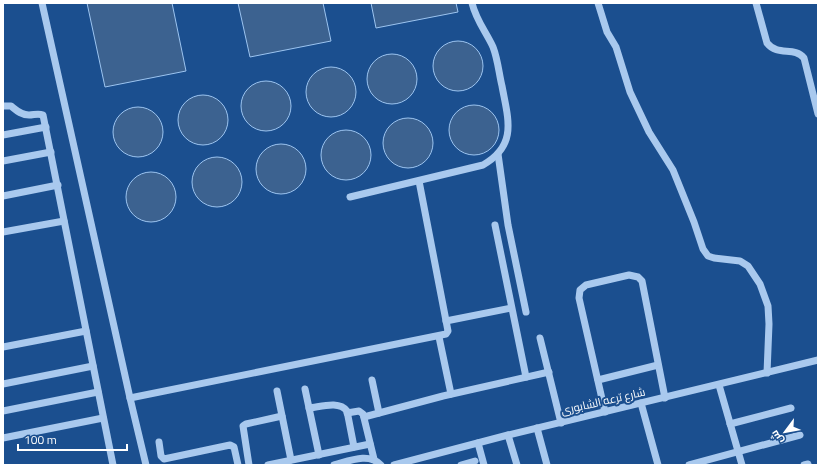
<svg xmlns="http://www.w3.org/2000/svg" width="821" height="468" viewBox="0 0 821 468" font-family="'Titillium Web',Cairo,sans-serif">
	<style>
		.water { fill: #3c6290; stroke: #9cc4f0 }
		.lines { fill: none; stroke-linecap: round; stroke-linejoin: round }
		.minor { stroke: #a9c9ee; stroke-width: 7 }
		.labels { text-anchor: middle; stroke-width: 4; stroke-linejoin: round; paint-order: stroke }
		.street-label { font-size: 11px; fill: #fff; stroke: #1b4f8f }
	</style>
	<rect width="100%" height="100%" fill="#1b4f8f"/>
	<g class="water">
		<path d="M87,3H172L186,71L105,87Z"/>
		<path d="M238,3H323L331,41L250,57Z"/>
		<path d="M371,3H456L458,12L376,28Z"/>
		<circle cx="458" cy="66" r="25"/>
		<circle cx="392" cy="79" r="25"/>
		<circle cx="331" cy="92" r="25"/>
		<circle cx="266" cy="106" r="25"/>
		<circle cx="203" cy="120" r="25"/>
		<circle cx="474" cy="130" r="25"/>
		<circle cx="138" cy="132" r="25"/>
		<circle cx="408" cy="143" r="25"/>
		<circle cx="346" cy="155" r="25"/>
		<circle cx="281" cy="169" r="25"/>
		<circle cx="217" cy="182" r="25"/>
		<circle cx="151" cy="197" r="25"/>
	</g>
	<g class="lines">
		<g class="minor">
			<path d="M42,3L130,398L146,465"/>
			<path d="M598,3L607,32L616,47L630,92L649,132L673,170L694,222L703,249L708,256L714,258L740,261L748,266L760,284L768,306L769,324L767,373"/>
			<path d="M756,3L767,43C778,57 794,46 804,58L818,114"/>
			<path d="M3,106H11C16,110 21,115 29,115C34,115 38,113 43,115L113,465"/>
			<path d="M3,135L46,127"/>
			<path d="M498,154L508,225L526,312"/>
			<path d="M3,161L51,152"/>
			<path d="M3,196L58,185"/>
			<path d="M350,197L483,165C518,145 508,119 502,86C499,74 498,60 493,47C486,32 476,20 472,3"/>
			<path d="M495,225L526,377"/>
			<path d="M3,232L64,221"/>
			<path d="M446,321L511,308"/>
			<path d="M439,337L451,394"/>
			<path d="M540,338L561,423"/>
			<path d="M3,347L86,331"/>
			<path d="M372,380L379,413"/>
			<path d="M598,380L658,365"/>
			<path d="M3,384L93,366"/>
			<path d="M719,385L742,465"/>
			<path d="M305,389L319,455"/>
			<path d="M277,391L291,460"/>
			<path d="M130,398L446,334L448,331L419,181"/>
			<path d="M641,403L658,465"/>
			<path d="M309,408C320,407 339,400 347,411L354,447"/>
			<path d="M3,411L98,392"/>
			<path d="M605,412L579,298L580,290L586,285L629,275L638,277L642,281L665,398"/>
			<path d="M347,413L359,411L363,414L374,459"/>
			<path d="M364,417L443,396L549,372"/>
			<path d="M730,424L791,408"/>
			<path d="M537,428L547,465"/>
			<path d="M508,435L517,465"/>
			<path d="M3,438L103,418"/>
			<path d="M159,442L161,456L164,459L230,445L234,447L238,465"/>
			<path d="M478,443L484,465"/>
			<path d="M249,465L243,426L246,424L282,416"/>
			<path d="M268,465L370,444"/>
			<path d="M334,465C349,461 369,452 381,465"/>
			<path d="M394,465L508,435L818,360"/>
			<path d="M461,465L475,461"/>
			<path d="M689,465L800,435"/>
			<path d="M804,465L808,464"/>
		</g>
	</g>
	<g class="labels">
		<g class="street-label">
			<text transform="translate(603 401) rotate(-13)" y="4">شارع ترعه الشابورى</text>
		</g>
	</g>
	<rect width="821" height="468" fill="none" stroke="#ffffff" stroke-width="8"/>
	<g transform="translate(785 432) rotate(238)" stroke="#1b4f8f" stroke-width="3" paint-order="stroke">
	<path d="M0-3L7 15L0 10L-7 15Z" fill="#ffffff"/>
	<text y="-6" font-size="11" font-weight="bold" text-anchor="middle" fill="#ffffff">ش</text>
	</g>
	<path d="M18 444v6h109v-6" fill="none" stroke="#ffffff" stroke-width="2"/>
	<text x="24" y="444" font-size="12" fill="#ffffff" stroke="#1b4f8f" stroke-width="3" paint-order="stroke">100 m</text>
</svg>
